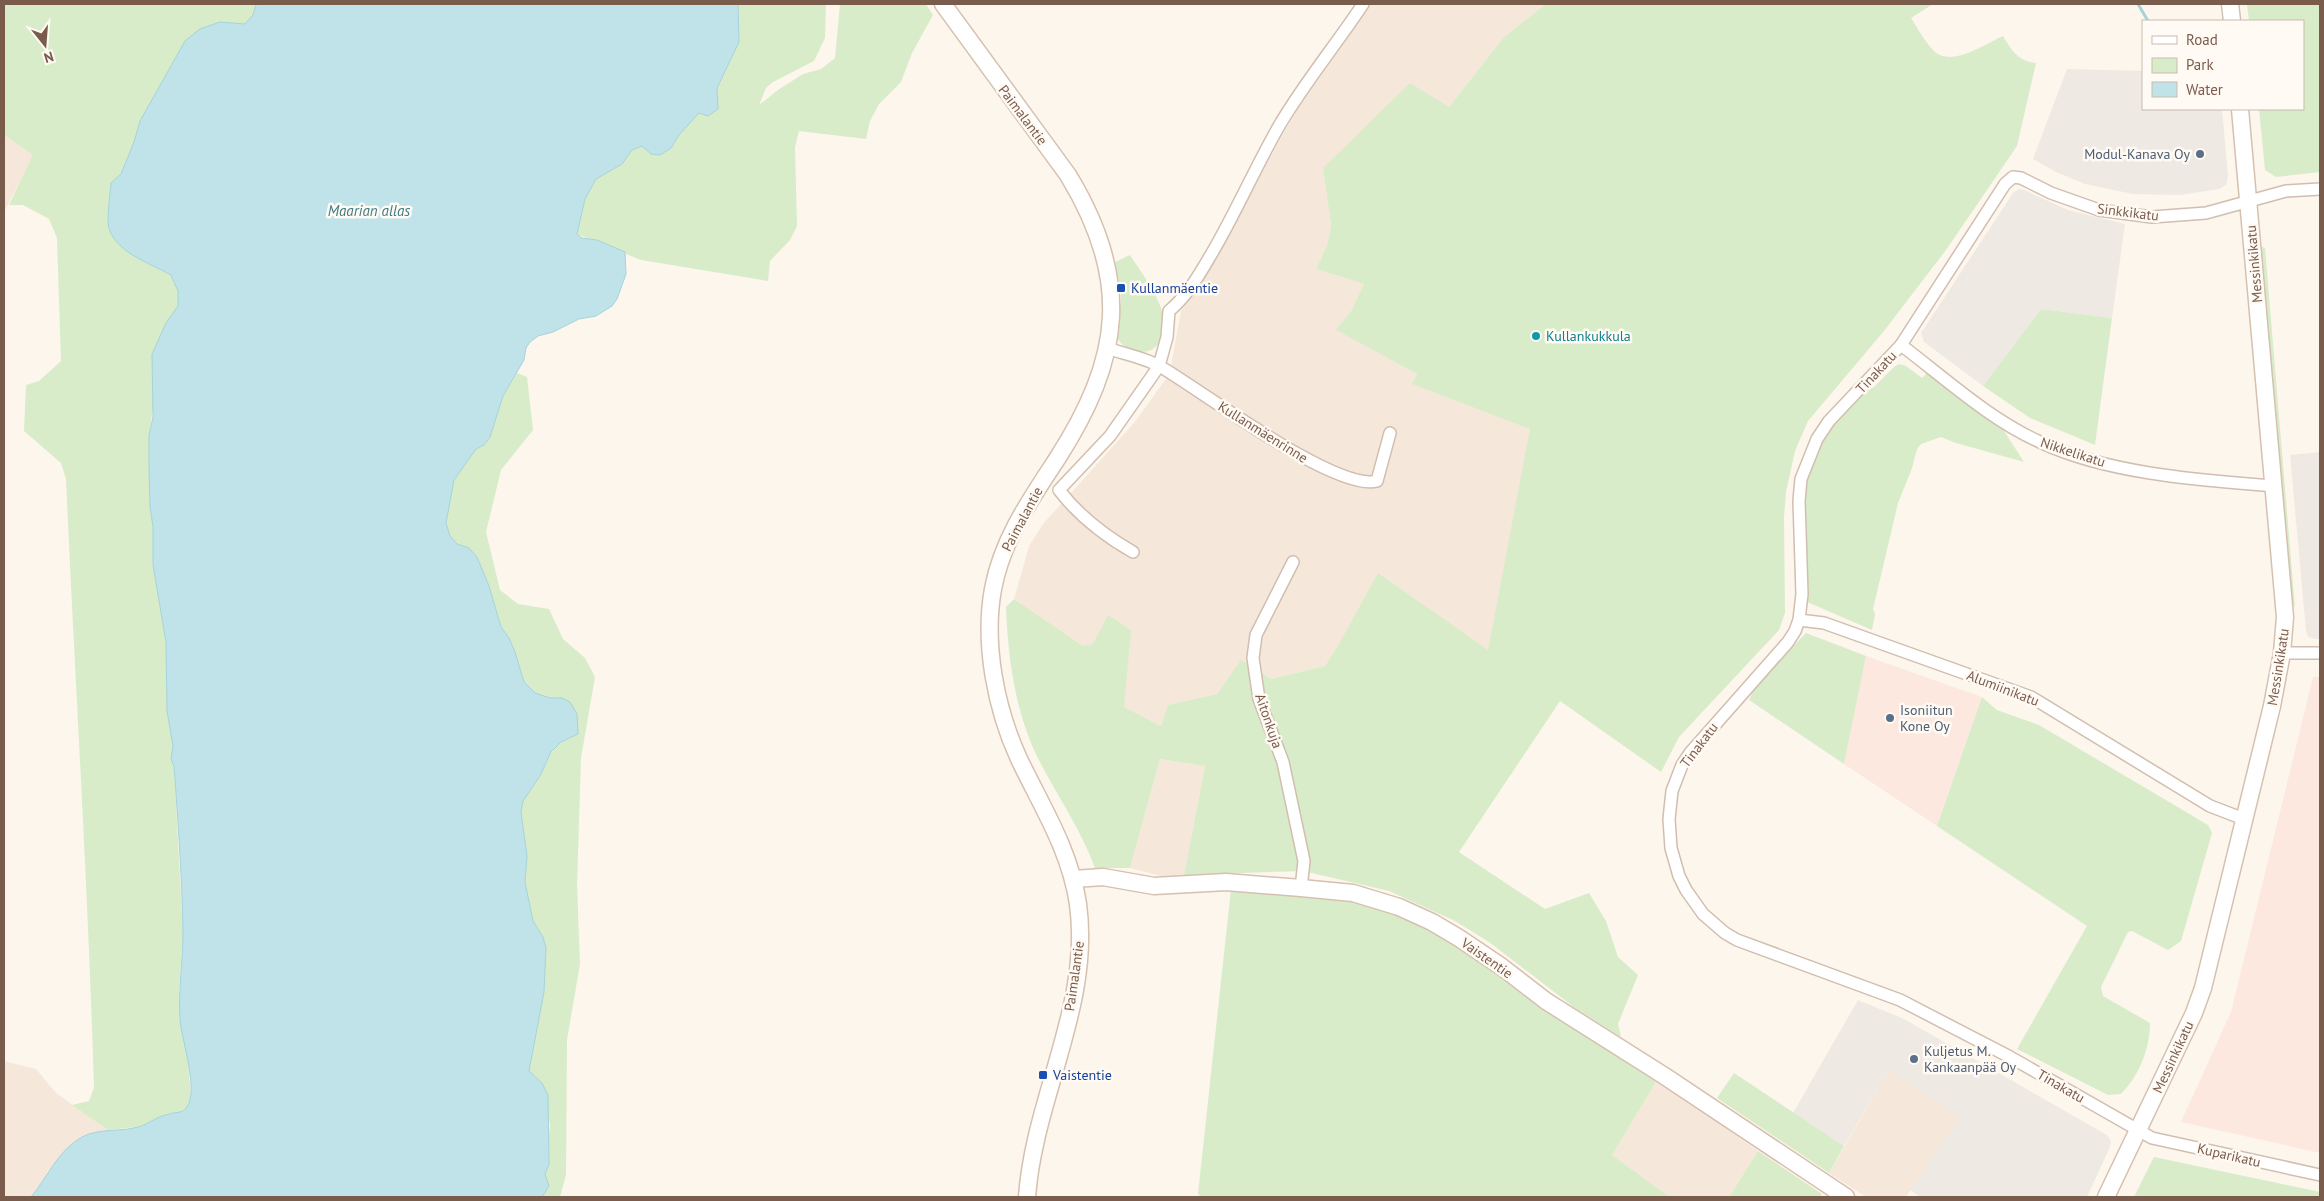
<svg xmlns="http://www.w3.org/2000/svg" width="2324" height="1201" viewBox="0 0 2324 1201" font-family="'PT Sans',sans-serif">
	<style>
		.residential { fill: #f5e8da }
		.commercial { fill: #fde8e0 }
		.industrial { fill: #efe9e4 }
		.green { fill: #d8ecc9 }
		.water { fill: #bfe3e8; stroke: #a5d3da }
		.lines { fill: none; stroke-linecap: round; stroke-linejoin: round }
		.stream { stroke: #a5d3da; stroke-width: 3 }
		.street-casing { stroke: #d1beb0; stroke-width: 14 }
		.secondary-casing { stroke: #d6c0b0; stroke-width: 19 }
		.street { stroke: #fff; stroke-width: 11 }
		.secondary { stroke: #fff; stroke-width: 16 }
		.service-dot { fill: #5c6f8a; stroke: #fffaf3; stroke-width: 2 }
		.transit-dot { fill: #1a4fb4; stroke: #fffaf3; stroke-width: 2 }
		.culture-dot { fill: #0f9aa8; stroke: #fffaf3; stroke-width: 2 }
		.labels { text-anchor: middle; stroke-width: 5; stroke-linejoin: round; paint-order: stroke }
		.street-label { font-size: 14px; fill: #7a5c4d; stroke: #fffaf3 }
		.service-label { font-size: 14px; fill: #4e5e75; stroke: #fffaf3; text-anchor: start }
		.transit-label { font-size: 14px; fill: #164399; stroke: #fffaf3; text-anchor: start }
		.culture-label { font-size: 14px; fill: #0d838f; stroke: #fffaf3; text-anchor: start }
		.water-label { font-size: 15px; font-style: italic; fill: #437c86; stroke: #fffaf3 }
	</style>
	<rect width="100%" height="100%" fill="#fdf6ec"/>
	<g class="residential">
		<path d="M1363,4H1546L1504,37L1449,107L1323,168L1331,226L1327,245L1316,269L1364,284L1351,311L1337,330L1417,374L1413,384L1531,429L1488,651L1340,642L1325,666L1271,679L1241,661L1217,694L1169,705L1161,726L1124,707L1093,644L1083,646L1014,599L1029,546L1043,524L1134,423L1168,376L1171,366L1181,311L1234,223L1312,82Z"/>
		<path d="M4,135L34,155L4,212Z"/>
		<path d="M1160,759L1205,766L1184,875L1165,877L1130,868Z"/>
		<path d="M4,1061L36,1069L56,1093L108,1130L82,1137L47,1172L43,1183L31,1197H4Z"/>
		<path d="M1889,1070L1960,1117L1906,1197H1866L1829,1173Z"/>
		<path d="M1657,1080L1758,1151L1729,1197H1670L1612,1155Z"/>
	</g>
	<g class="commercial">
		<path d="M1866,656L1982,697L1937,826L1844,764Z"/>
		<path d="M2313,677H2320V1153L2181,1122L2231,1012Z"/>
	</g>
	<g class="industrial">
		<path d="M2067,69L2143,71V109H2222L2228,176L2226,185L2219,189L2180,195L2133,194L2085,184L2056,172L2033,159Z"/>
		<path d="M2019,189L2024,190L2068,210L2125,224L2112,318L2041,309L1983,386L1924,342L1921,333L2013,193Z"/>
		<path d="M2320,452V639H2315L2308,637L2306,631L2290,455Z"/>
		<path d="M1858,1000L1904,1019L2107,1135L2111,1141L2110,1147L2087,1197H1920L1910,1190L1959,1117L1889,1070L1844,1146L1793,1113Z"/>
	</g>
	<g class="green">
		<path d="M4,4H256L253,15L245,24L220,22L140,121L134,142L121,174L111,183L108,224L133,255L171,275L178,291V306L166,323L149,435V467L150,506L153,527V565L166,642L167,711L173,746L171,759L174,766L183,934L179,991L180,1021L188,1061L191,1097L187,1107L179,1113H169L137,1127L108,1130L72,1105L89,1101L94,1088C88,884 75,682 66,479L61,463L24,431L26,385L39,381L61,361L57,238L49,219L23,205H9L33,155L4,135Z"/>
		<path d="M738,4H826L825,38L814,61L773,82L766,88L759,105L778,90L803,74L821,69L835,58L840,4H926L933,15L912,53L901,82L879,104L870,121L866,139L799,131L795,147L797,226L790,240L770,261L768,281L641,260L577,234L585,199L596,179L622,164L632,150L642,146L651,154L671,148L679,135L699,113L718,109L717,88L739,42Z"/>
		<path d="M1546,4H1933L1911,18C1918,29 1925,42 1934,51C1951,68 1985,44 2003,36C2012,51 2018,61 2036,63L2017,146L1946,250L1884,331L1808,421L1795,451L1786,492L1784,517L1785,613L1779,630L1679,737L1661,772L1560,701L1459,852L1545,909L1589,893L1606,921L1618,957L1638,975L1618,1024L1621,1037L1575,1008L1489,942L1455,921L1389,891L1303,871L1184,875L1205,766L1160,759L1130,868H1095C1082,832 1060,800 1042,766C1016,718 1008,661 1006,607L1014,599L1083,646L1093,644L1108,615L1131,630L1124,707L1161,726L1168,705L1217,694L1241,660L1271,679L1325,666L1340,642L1378,573L1488,650L1530,429L1412,384L1417,374L1336,330L1351,311L1364,284L1316,269L1327,245L1331,226L1323,168L1410,83L1449,107L1504,37Z"/>
		<path d="M2247,4H2320V172L2276,177L2265,170L2259,109H2303V21H2249Z"/>
		<path d="M2260,246L2265,248L2295,608L2290,598Z"/>
		<path d="M1130,255C1141,272 1154,289 1161,308C1169,330 1160,361 1131,349C1125,347 1120,344 1117,337C1113,326 1118,318 1120,307C1123,291 1119,278 1113,263Z"/>
		<path d="M2041,309L2112,318L2095,445L2030,418L1983,386Z"/>
		<path d="M1899,364L1906,366L1922,378L1928,372L1997,420L2024,462L1956,443L1941,437L1921,444L1917,449L1912,468L1898,503L1873,609L1875,614L1872,630L1807,602L1804,498L1808,472L1824,436L1870,386L1873,388L1894,367Z"/>
		<path d="M517,373L527,377L533,430L501,470L486,532L500,590L518,604L549,609L563,639L585,658L595,677L581,758L577,885L580,964L567,1040L566,1175L560,1197H542L549,1186L545,1174L549,1164L547,1153L550,1125L542,1083L529,1071L544,992L546,948L543,937L533,921L525,882L527,856L521,812L523,801L540,776L551,753L561,742L578,734L562,698H550L535,693L524,682L515,652L509,638L501,627L489,586L477,557L469,548L457,544L450,536L446,523L454,480L476,449L484,445L490,437L503,396Z"/>
		<path d="M1806,633L1866,656L1844,764L1749,700L1756,685Z"/>
		<path d="M1982,697L1997,710L2039,725L2208,825L2212,833L2181,941L2168,950L2132,931L2128,932L2101,987L2103,996L2150,1023C2150,1049 2139,1076 2121,1094L2108,1095L2017,1049L2087,926L1937,826Z"/>
		<path d="M1231,889L1297,894L1364,903L1424,925L1476,957L1657,1080L1612,1155L1670,1197H1201L1198,1194Z"/>
		<path d="M1734,1073L1844,1146L1829,1173L1717,1098Z"/>
		<path d="M1758,1151L1822,1194L1820,1197H1729Z"/>
		<path d="M2154,1157L2320,1192V1197H2134Z"/>
	</g>
	<path class="water" d="M256,4H738L739,42L717,88L718,109L708,116L699,113L679,135L671,148L660,155L651,154L642,146L632,150L622,164L596,179L585,199L577,234L582,238L597,240L625,252L626,274L617,299L612,306L596,316L579,319L553,332L538,336L530,342L526,348L524,360L503,396L490,437L484,445L476,449L454,480L446,523L450,536L457,544L469,548L477,557L489,586L501,627L509,638L515,652L524,682L535,693L550,698H562L570,702L577,714L578,734L561,742L551,752L540,776L523,801L521,812L527,856L525,882L533,921L543,937L546,948L544,992L529,1071L542,1083L548,1095L549,1164L545,1174L549,1186L542,1197H31C47,1178 58,1150 82,1137C99,1128 120,1132 138,1127C148,1124 158,1116 169,1114C175,1112 181,1114 186,1108C200,1093 181,1038 180,1019C178,990 183,961 183,932C182,877 178,821 174,766L171,759L173,746L167,711L166,642L153,565V527L150,506L149,467V435L153,417L152,354L166,323L178,306V291L171,275C150,263 110,251 108,222C108,209 110,196 111,183L121,174L134,142L140,121L185,41L200,29L220,22L245,24L253,15Z"/>
	<g class="lines">
		<path class="stream" d="M2138,4L2148,21"/>
		<defs>
			<g id="street">
				<path d="M2320,189L2286,191L2206,213L2152,217L2099,210L2051,193L2021,178L2013,177L2005,184L1901,345L1829,421L1817,439L1801,479L1799,501L1802,594L1799,620L1795,631L1788,642L1690,753L1682,765L1672,791L1669,819L1671,848L1679,876L1686,890L1703,914L1725,933L1737,940L1900,1000L2010,1057L2152,1138L2320,1175"/>
				<path d="M1901,345C1946,379 1989,419 2040,442C2108,474 2200,480 2274,486"/>
				<path d="M1107,348C1124,354 1146,358 1161,367C1202,391 1336,492 1377,481L1390,433"/>
				<path d="M1133,552C1105,536 1079,516 1059,490L1110,436L1159,366L1167,337L1169,311C1188,295 1199,275 1212,253C1236,212 1255,168 1279,126C1304,83 1336,45 1363,4"/>
				<path d="M1293,562L1256,635L1253,658L1259,699L1283,762L1304,861L1301,888"/>
				<path d="M1799,620L1824,623L2031,697L2210,806L2244,819"/>
				<path d="M2282,653H2320"/>
			</g>
			<g id="secondary">
				<path d="M943,4L1068,175C1132,280 1122,358 1057,459C1030,500 1002,540 993,589C983,644 996,709 1019,759C1042,807 1070,850 1078,904C1092,1005 1034,1098 1027,1197"/>
				<path d="M2230,4L2232,21"/>
				<path d="M1073,879L1103,877L1154,886L1226,882L1301,888L1353,893L1399,907L1432,922L1459,938L1502,967L1546,1001L1663,1075L1846,1197"/>
				<path d="M2106,1197L2194,1013L2203,988L2272,706L2282,653L2285,617L2240,109"/>
			</g>
		</defs>
		<use href="#street" class="street-casing"/>
		<use href="#secondary" class="secondary-casing"/>
		<use href="#street" class="street"/>
		<use href="#secondary" class="secondary"/>
	</g>
	<g class="service-dot">
		<circle cx="2200" cy="154" r="5"/>
		<circle cx="1890" cy="718" r="5"/>
		<circle cx="1914" cy="1059" r="5"/>
	</g>
	<g class="transit-dot">
		<rect x="1116" y="283" width="10" height="10" rx="2.5"/>
		<rect x="1038" y="1070" width="10" height="10" rx="2.5"/>
	</g>
	<circle class="culture-dot" cx="1536" cy="336" r="5"/>
	<g class="labels">
		<g class="street-label">
			<text transform="translate(1023 115) rotate(53)" y="5">Paimalantie</text>
			<text transform="translate(2128 212) rotate(7)" y="5">Sinkkikatu</text>
			<text transform="translate(2254 264) rotate(-95)" y="5">Messinkikatu</text>
			<text transform="translate(1876 372) rotate(-47)" y="5">Tinakatu</text>
			<text transform="translate(1263 432) rotate(32)" y="5">Kullanmäenrinne</text>
			<text transform="translate(2073 452) rotate(18)" y="5">Nikkelikatu</text>
			<text transform="translate(1022 519) rotate(-62)" y="5">Paimalantie</text>
			<text transform="translate(2278 667) rotate(-81)" y="5">Messinkikatu</text>
			<text transform="translate(2003 688) rotate(21)" y="5">Alumiinikatu</text>
			<text transform="translate(1269 721) rotate(71)" y="5">Aitonkuja</text>
			<text transform="translate(1699 745) rotate(-53)" y="5">Tinakatu</text>
			<text transform="translate(1487 958) rotate(35)" y="5">Vaistentie</text>
			<text transform="translate(1074 976) rotate(-82)" y="5">Paimalantie</text>
			<text transform="translate(2173 1057) rotate(-65)" y="5">Messinkikatu</text>
			<text transform="translate(2061 1086) rotate(30)" y="5">Tinakatu</text>
			<text transform="translate(2229 1155) rotate(13)" y="5">Kuparikatu</text>
		</g>
		<g class="service-label">
			<text x="2190" y="159" text-anchor="end">Modul-Kanava Oy</text>
			<text x="1900" y="715">Isoniitun<tspan x="1900" dy="16">Kone Oy</tspan></text>
			<text x="1924" y="1056">Kuljetus M.<tspan x="1924" dy="16">Kankaanpää Oy</tspan></text>
		</g>
		<g class="transit-label">
			<text x="1131" y="293">Kullanmäentie</text>
			<text x="1053" y="1080">Vaistentie</text>
		</g>
		<g class="culture-label">
			<text x="1546" y="341">Kullankukkula</text>
		</g>
		<g class="water-label">
			<text x="369" y="216">Maarian allas</text>
		</g>
	</g>
	<rect width="2324" height="1201" fill="none" stroke="#7a5c4d" stroke-width="10"/>
	<rect x="2142" y="20" width="162" height="90" fill="#fffaf3" stroke="#cabbb1"/>
	<rect x="2152" y="36" width="25" height="8" fill="#ffffff" stroke="#cabbb1"/>
	<text x="2186" y="45" font-size="15" fill="#7a5c4d">Road</text>
	<rect x="2152" y="58" width="25" height="15" fill="#d8ecc9" stroke="#cabbb1"/>
	<text x="2186" y="70" font-size="15" fill="#7a5c4d">Park</text>
	<rect x="2152" y="82" width="25" height="15" fill="#bfe3e8" stroke="#cabbb1"/>
	<text x="2186" y="95" font-size="15" fill="#7a5c4d">Water</text>
	<g transform="translate(45 45) rotate(163)" stroke="#fffaf3" stroke-width="4" paint-order="stroke">
	<path d="M0-4L9 19L0 12L-9 19Z" fill="#7a5c4d"/>
	<text y="-8" font-size="14" font-weight="bold" text-anchor="middle" fill="#7a5c4d">N</text>
	</g>
</svg>
